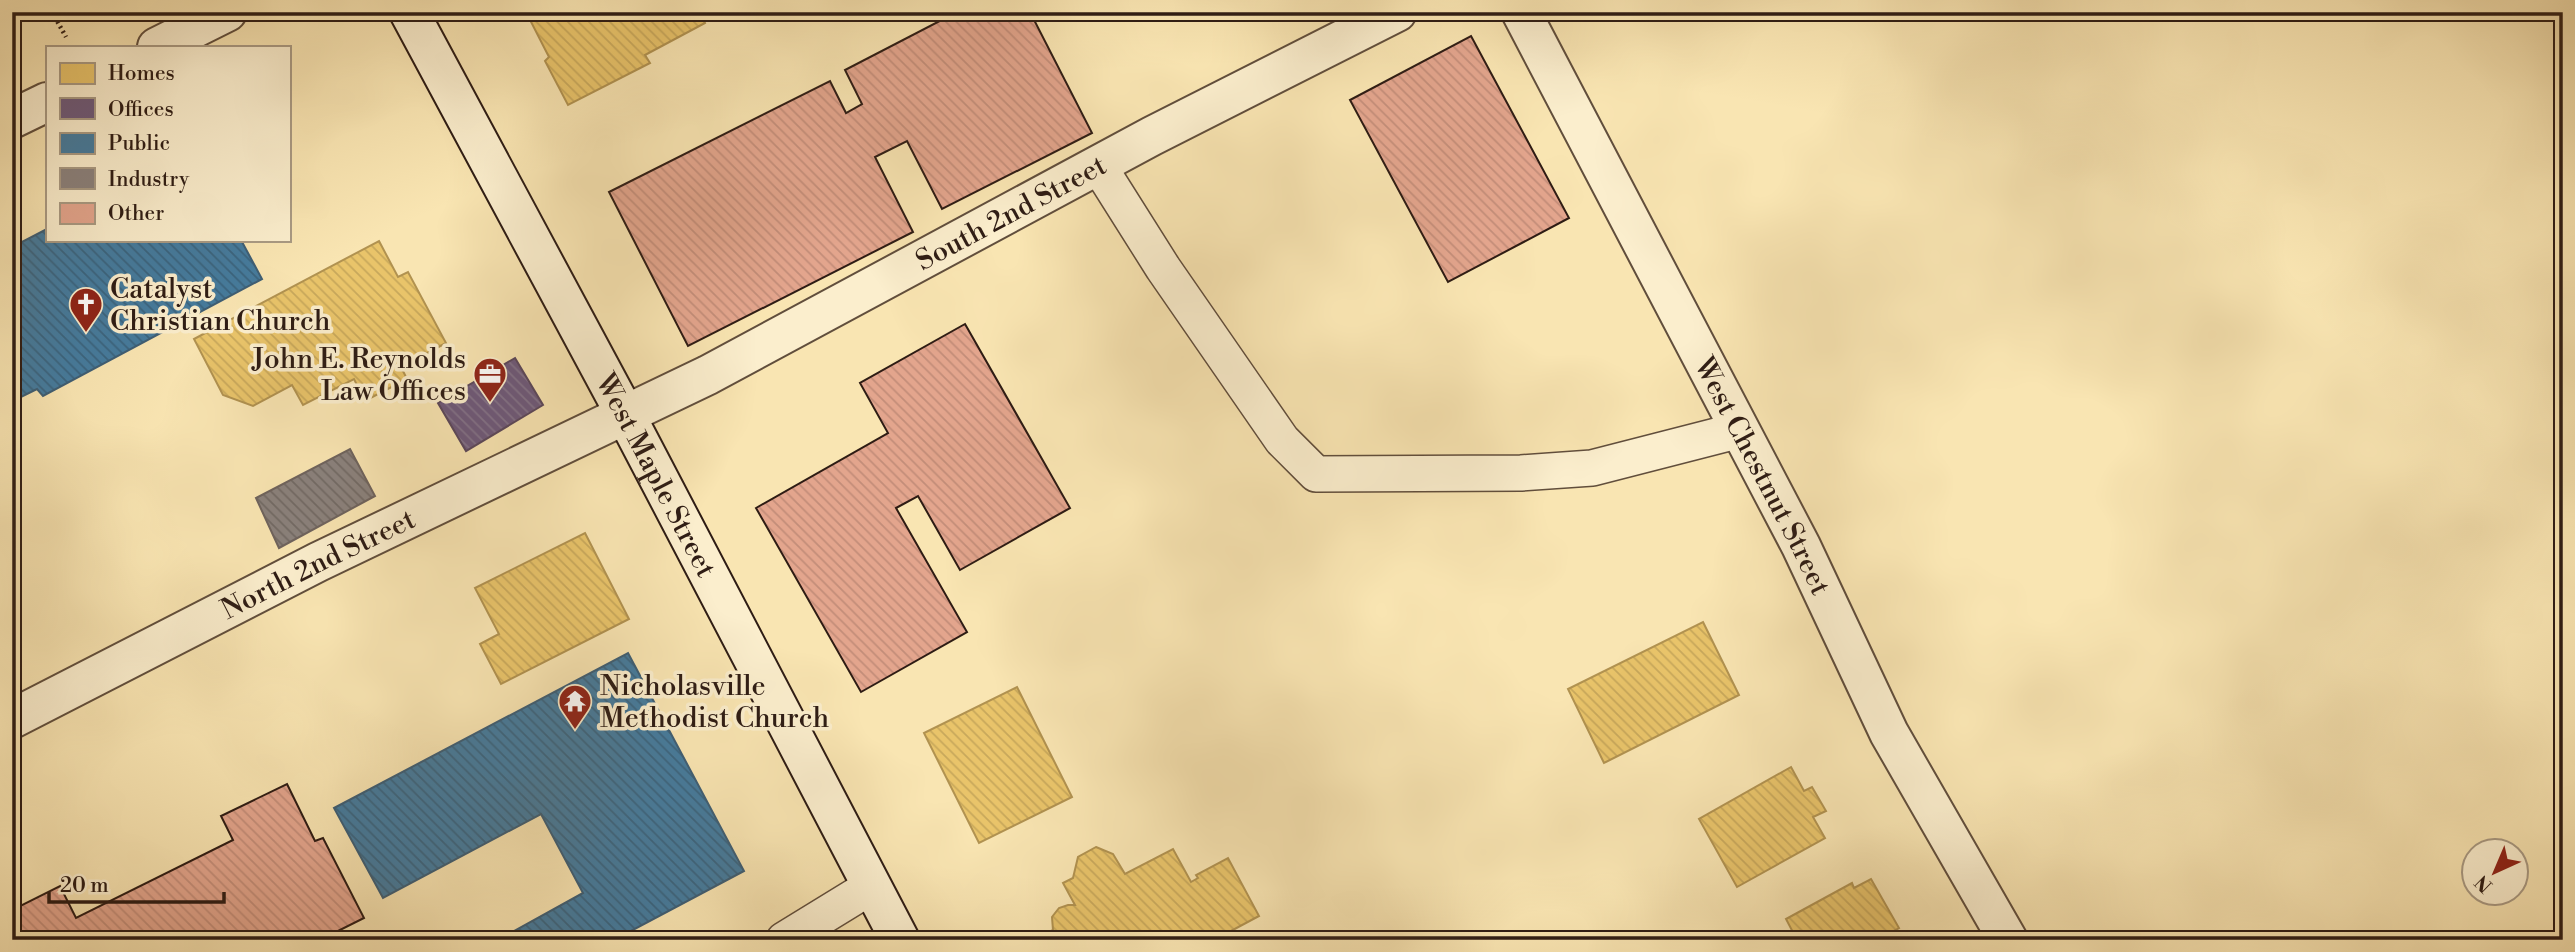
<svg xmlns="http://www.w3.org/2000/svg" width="2575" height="952" viewBox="0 0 2575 952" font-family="'Libre Bodoni',serif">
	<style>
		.homes { fill: url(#homes-back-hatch); stroke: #b19250; stroke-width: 2 }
		.offices { fill: url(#offices-back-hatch); stroke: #5a475b; stroke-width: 2 }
		.public { fill: url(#public-back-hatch); stroke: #3e5e74; stroke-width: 2 }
		.industry { fill: url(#industry-back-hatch); stroke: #6e635d; stroke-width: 2 }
		.building { fill: url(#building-back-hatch); stroke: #2e1c14; stroke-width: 2 }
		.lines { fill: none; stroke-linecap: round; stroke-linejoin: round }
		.service-casing { stroke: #614e3c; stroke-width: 38 }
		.minor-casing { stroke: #614e3c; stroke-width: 42 }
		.secondary-casing { stroke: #2e1c14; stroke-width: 42 }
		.path { stroke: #2e1c14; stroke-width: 4.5; stroke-dasharray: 2 3.5; stroke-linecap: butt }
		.service { stroke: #fbeecd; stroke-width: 35 }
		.minor { stroke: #fbeecd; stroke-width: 38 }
		.secondary { stroke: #fbeecd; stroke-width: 38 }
		.labels { text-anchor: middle; stroke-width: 7; stroke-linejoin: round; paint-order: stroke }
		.street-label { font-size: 28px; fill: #2e1c14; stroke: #fbeecd }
		.poi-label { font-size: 28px; fill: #2e1c14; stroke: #fbeecd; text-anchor: start }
	</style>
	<defs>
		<pattern id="homes-back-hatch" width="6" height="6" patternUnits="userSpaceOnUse" patternTransform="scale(1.75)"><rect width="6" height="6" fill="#e9c46a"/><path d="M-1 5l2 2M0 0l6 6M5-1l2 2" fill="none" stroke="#c8a85b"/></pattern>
		<pattern id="offices-back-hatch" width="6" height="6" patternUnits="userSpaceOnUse" patternTransform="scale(1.75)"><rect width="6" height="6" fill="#6d597a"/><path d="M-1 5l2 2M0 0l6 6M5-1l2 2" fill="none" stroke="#82728a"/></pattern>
		<pattern id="public-back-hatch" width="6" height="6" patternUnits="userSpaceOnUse" patternTransform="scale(1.75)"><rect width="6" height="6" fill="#457b9d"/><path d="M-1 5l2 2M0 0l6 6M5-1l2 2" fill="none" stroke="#3a647f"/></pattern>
		<pattern id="industry-back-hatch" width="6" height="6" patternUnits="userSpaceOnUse" patternTransform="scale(1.75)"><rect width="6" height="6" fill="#8a817c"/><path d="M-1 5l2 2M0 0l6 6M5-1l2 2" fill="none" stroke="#716964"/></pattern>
		<pattern id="building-back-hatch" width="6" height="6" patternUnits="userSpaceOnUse" patternTransform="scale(1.75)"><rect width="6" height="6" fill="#e3a58d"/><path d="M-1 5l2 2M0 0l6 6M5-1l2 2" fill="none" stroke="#c38d79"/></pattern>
	</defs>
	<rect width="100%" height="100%" fill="#f9e5b2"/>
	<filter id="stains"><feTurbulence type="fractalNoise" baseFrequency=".00286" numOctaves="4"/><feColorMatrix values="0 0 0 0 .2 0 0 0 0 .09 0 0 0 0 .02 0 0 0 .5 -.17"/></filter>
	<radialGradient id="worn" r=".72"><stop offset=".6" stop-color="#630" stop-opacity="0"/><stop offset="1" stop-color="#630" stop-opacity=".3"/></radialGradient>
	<g class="homes">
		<path d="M526,12H700L705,23L645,55L650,63L568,105L545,61L549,57Z"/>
		<path d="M379,241L398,277L408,272L446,343L401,367L407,379L365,401L354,379L303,405L292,385L253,406L223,395L194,339Z"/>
		<path d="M585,533L629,619L501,684L480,644L499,634L475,588Z"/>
		<path d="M1703,622L1739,695L1604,763L1568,689Z"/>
		<path d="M1017,687L1072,797L979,843L924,733Z"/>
		<path d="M1791,767L1804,791L1812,787L1826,811L1813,817L1825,838L1737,887L1699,819Z"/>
		<path d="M1096,847L1113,854L1125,874L1173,849L1191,882L1198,878L1196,875L1228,858L1259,916L1229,932L1232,940H1033L1053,930L1052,917L1059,908L1068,905H1075L1063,883L1073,878L1078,857Z"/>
		<path d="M1871,879L1899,928L1881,938L1882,940H1797L1786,919L1852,883L1854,888Z"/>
	</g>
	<path class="offices" d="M515,358L543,405L466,451L438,403Z"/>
	<g class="public">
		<path d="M47,229V240H241L262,279L43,396L37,389L17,399L12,390V247Z"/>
		<path d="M628,653L744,871L614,940H498L583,893L541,814L383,898L334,808Z"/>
	</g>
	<path class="industry" d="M350,449L375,496L279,548L256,498Z"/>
	<g class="building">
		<path d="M957,12H1030L1092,133L942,209L907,141L875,157L913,232L688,346L609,192L830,81L846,113L862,104L845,70Z"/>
		<path d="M1471,36L1569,218L1448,282L1350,100Z"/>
		<path d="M965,324L1070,508L960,570L918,496L896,508L967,632L861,692L756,508L888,433L860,383Z"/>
		<path d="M287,784L315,841L323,838L364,918L320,940H12V910L60,886L76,918L233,840L221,816Z"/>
	</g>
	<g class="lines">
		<defs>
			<g id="service">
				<path d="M1098,165L1163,268L1282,440L1316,474L1521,473L1592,468L1740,430"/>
				<path d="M784,940L872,886"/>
			</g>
			<g id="minor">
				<path id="s1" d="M1521,12L1801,546L1889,733L2008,940"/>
				<path d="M157,47L227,12"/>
				<path d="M12,119L47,102"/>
				<path id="s2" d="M12,719L318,562L708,375L1152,136L1397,12"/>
			</g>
			<g id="secondary">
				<path id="s3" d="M409,12L625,414L900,940"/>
			</g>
		</defs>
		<use href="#service" class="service-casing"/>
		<use href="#minor" class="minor-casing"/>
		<use href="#secondary" class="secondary-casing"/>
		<g class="path">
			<path d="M52,12L66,37"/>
			<path d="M12,20L27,12"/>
		</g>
		<use href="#service" class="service"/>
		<use href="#minor" class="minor"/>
		<use href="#secondary" class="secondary"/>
	</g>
	<defs>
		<symbol id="church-pin" viewBox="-11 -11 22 30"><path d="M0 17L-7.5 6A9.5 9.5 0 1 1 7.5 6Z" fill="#8f2418" stroke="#fbeecd"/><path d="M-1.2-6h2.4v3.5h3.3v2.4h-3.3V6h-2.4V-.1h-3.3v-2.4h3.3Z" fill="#fff"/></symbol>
		<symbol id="office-pin" viewBox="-11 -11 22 30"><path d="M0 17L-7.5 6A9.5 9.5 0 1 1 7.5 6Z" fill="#8f2418" stroke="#fbeecd"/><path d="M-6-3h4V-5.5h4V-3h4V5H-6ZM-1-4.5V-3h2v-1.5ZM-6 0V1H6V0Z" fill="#fff"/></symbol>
		<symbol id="temple-pin" viewBox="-11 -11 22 30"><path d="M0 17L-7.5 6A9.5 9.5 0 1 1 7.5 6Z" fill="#8f2418" stroke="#fbeecd"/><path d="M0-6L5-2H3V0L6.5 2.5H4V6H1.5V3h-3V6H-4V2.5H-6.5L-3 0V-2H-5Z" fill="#fff"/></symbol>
	</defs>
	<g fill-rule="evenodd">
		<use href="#church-pin" x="67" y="285" width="38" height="52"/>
		<use href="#office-pin" x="471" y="355" width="38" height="52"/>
		<use href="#temple-pin" x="556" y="682" width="38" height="52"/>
	</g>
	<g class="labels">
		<g class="street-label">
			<text dy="10" stroke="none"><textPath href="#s2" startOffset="1120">South 2nd Street</textPath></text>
			<text dy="10" stroke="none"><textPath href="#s3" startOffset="525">West Maple Street</textPath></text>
			<text dy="10" stroke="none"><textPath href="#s1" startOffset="523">West Chestnut Street</textPath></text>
			<text dy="10" stroke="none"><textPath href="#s2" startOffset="343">North 2nd Street</textPath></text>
		</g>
		<g class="poi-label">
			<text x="110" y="298">Catalyst<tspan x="110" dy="32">Christian Church</tspan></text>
			<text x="466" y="368" text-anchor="end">John E. Reynolds<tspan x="466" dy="32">Law Offices</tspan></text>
			<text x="600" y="695">Nicholasville<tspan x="600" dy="32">Methodist Church</tspan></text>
		</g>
	</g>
	<rect width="2575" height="952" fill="none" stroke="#f9e5b2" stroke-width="42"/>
	<rect x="14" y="14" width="2547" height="924" fill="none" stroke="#2e1c14" stroke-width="3.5"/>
	<rect x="21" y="21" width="2533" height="910" fill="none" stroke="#2e1c14" stroke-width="2"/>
	<rect x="46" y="46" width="245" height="196" fill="#fbeecd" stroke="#a99a83" stroke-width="2"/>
	<rect x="60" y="63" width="35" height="21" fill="#e9c46a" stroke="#a99a83" stroke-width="2"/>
	<text x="108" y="80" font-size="21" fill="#2e1c14">Homes</text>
	<rect x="60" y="98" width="35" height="21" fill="#6d597a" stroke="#a99a83" stroke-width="2"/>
	<text x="108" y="116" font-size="21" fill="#2e1c14">Offices</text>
	<rect x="60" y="133" width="35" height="21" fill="#457b9d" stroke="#a99a83" stroke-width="2"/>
	<text x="108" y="150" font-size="21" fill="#2e1c14">Public</text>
	<rect x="60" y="168" width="35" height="21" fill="#8a817c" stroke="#a99a83" stroke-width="2"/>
	<text x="108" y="186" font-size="21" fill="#2e1c14">Industry</text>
	<rect x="60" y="203" width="35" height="21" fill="#e3a58d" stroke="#a99a83" stroke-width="2"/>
	<text x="108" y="220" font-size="21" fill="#2e1c14">Other</text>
	<g transform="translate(2495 872) rotate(224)"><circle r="33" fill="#fbeecd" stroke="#a99a83" stroke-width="2"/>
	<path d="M0-5L12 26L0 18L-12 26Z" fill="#8f2418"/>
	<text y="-10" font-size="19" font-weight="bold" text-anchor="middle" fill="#2e1c14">N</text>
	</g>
	<path d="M49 892v10h175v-10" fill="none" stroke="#2e1c14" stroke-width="3.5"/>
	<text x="60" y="892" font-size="21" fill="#2e1c14" stroke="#fbeecd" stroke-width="5" paint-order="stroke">20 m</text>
	<rect width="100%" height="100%" filter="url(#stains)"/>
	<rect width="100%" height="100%" fill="url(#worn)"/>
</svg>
